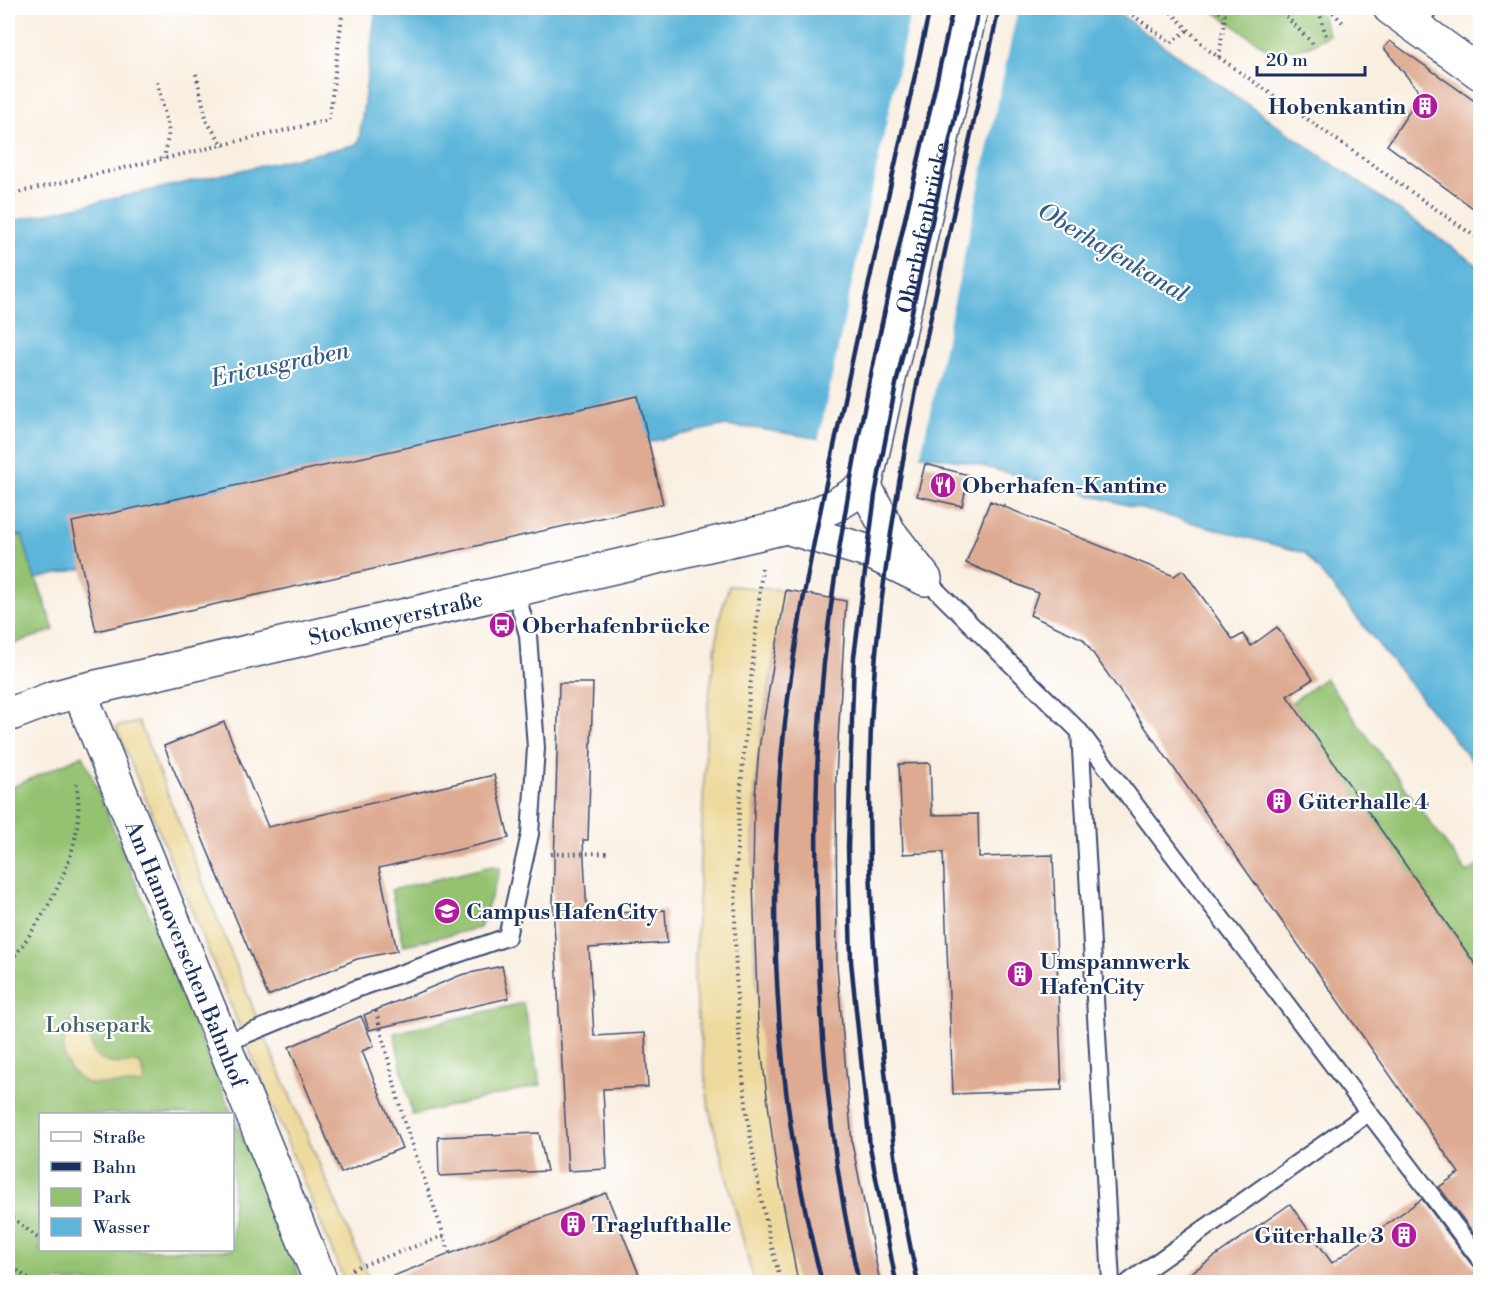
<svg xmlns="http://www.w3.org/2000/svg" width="1488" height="1290" viewBox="0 0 1488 1290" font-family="'Libre Bodoni',serif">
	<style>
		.green { fill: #94c271; stroke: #587868; stroke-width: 1.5 }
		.sand { fill: #eeda9e; stroke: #84847e; stroke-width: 1.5 }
		.water { fill: #5db6da; stroke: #3c729c; stroke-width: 1.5 }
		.pier { fill: #f9efe1 }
		.building { fill: #deab92 }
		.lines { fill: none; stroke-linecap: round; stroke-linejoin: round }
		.service-casing { stroke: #3c4c72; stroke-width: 20 }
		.minor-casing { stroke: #3c4c72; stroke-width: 36 }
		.path { stroke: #3c4c72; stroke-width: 4; stroke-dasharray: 1.5 4.5; stroke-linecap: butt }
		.service { stroke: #fff; stroke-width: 16 }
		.minor { stroke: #fff; stroke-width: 33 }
		.rail { stroke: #1b2f5e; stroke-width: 4.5 }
		.labels { text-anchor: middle; stroke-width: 4.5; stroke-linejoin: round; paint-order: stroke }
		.poi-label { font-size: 22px; font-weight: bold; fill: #1b2f5e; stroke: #fff; text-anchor: start }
		.street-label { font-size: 22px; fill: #1b2f5e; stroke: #fff }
		.park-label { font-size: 22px; fill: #456265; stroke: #fff }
		.water-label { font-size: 24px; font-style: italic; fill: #325e89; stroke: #fff }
	</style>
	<rect width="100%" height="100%" fill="#fff"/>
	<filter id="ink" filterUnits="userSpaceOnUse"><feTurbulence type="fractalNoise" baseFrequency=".0167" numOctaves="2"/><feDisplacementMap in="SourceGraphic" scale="12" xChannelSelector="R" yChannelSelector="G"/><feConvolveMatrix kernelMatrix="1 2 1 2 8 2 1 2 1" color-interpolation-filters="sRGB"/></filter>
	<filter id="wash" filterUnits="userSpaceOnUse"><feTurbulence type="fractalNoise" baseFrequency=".008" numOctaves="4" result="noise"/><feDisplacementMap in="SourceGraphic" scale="24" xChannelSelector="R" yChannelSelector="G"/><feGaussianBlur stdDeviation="1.35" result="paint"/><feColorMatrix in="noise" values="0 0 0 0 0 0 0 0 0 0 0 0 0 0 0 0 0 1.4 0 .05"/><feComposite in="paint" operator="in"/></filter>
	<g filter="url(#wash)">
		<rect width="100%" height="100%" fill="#f9efe1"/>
		<g class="green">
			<path d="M1209,8H1319L1329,35L1310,46L1273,53Z"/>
			<path d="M22,535L54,630L8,646V538Z"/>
			<path d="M1325,678L1467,873L1480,864V971L1291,703Z"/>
			<path d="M83,755L232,1114H40V1250H232L233,1115L302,1282H8V789Z"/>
			<path d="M492,866L500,868V871L480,928L404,945L391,890Z"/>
			<path d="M523,1003L541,1085L412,1115L394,1033Z"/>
		</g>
		<g class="sand">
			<path d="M729,586L786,590C774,663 757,736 754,810C747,973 768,1123 798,1282H754L709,1109L694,983L708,704L720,616Z"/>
			<path d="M139,722L261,1028L370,1282H345L116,727Z"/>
			<path d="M75,1030L89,1036C91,1040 91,1046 93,1051C102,1069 125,1062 140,1063L145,1078L142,1084H92L82,1081L70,1069L65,1059L63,1050L66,1034Z"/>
		</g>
		<path class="water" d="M376,8H1113L1141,30L1480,267V771L1305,553L967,462L753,428L721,426L35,579L22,535L8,538V222L354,145L359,141Z"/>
		<path class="pier" d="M911,8H1018L920,458L818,442Z"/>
		<g id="blocks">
			<g class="building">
				<path d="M1390,41L1480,105V213L1387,145L1421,94L1384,48Z"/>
				<path d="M638,396L663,504L96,631L72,522Z"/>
				<path d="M925,464L969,475L962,506L917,496Z"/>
				<path d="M990,501L1174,576L1183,570L1233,640L1243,634L1251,646L1277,627L1313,679L1287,696L1480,971V1242L1439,1187L1459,1173L1083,639L1030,615L1038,593L966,563Z"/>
				<path d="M786,590L846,601L836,777L837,966L852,1143L880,1282H798L775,1159L758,1024L753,884L754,808L759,748Z"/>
				<path d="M559,683H593L588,840H583L587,915L665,910L667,943L589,948L594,1036L645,1033L648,1087L603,1089L607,1169L568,1171L553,904Z"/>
				<path d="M224,722L268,827L494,775L509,838L379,868L397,951L357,959L268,996L164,746Z"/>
				<path d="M930,763L932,815L978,814L979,857L1053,855L1062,1090L953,1094L943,852L903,854L899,764Z"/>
				<path d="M502,966L509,998L369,1030L364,1015L461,975Z"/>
				<path d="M361,1016L374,1046L362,1051L402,1148L341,1173L289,1047Z"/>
				<path d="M539,1133L547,1171L439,1176L438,1137Z"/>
				<path d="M606,1193L642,1282H384L383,1280Z"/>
				<path d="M1422,1199L1472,1265L1480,1269V1282H1178L1290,1204L1332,1263Z"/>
			</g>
		</g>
	</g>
	<g filter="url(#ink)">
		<use href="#blocks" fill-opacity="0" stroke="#3c4c72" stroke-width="1.5"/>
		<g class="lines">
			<defs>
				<g id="service">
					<path d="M1417,27L1429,8"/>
					<path d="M925,579L1080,732L1480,1259"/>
					<path d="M1080,732L1111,1282"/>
					<path d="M223,1044L356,989L507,937L530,834L536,748L528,635L515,589"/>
					<path d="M1129,1282L1368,1113"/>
				</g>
				<g id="minor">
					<path d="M1390,8L1480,73"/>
					<path d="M786,527L870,552L919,576"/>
					<path id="s1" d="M925,579L889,532L865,487L971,8"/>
					<path id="s2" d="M79,691L321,1282"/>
					<path id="s3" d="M8,715L53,698L79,691L786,527L836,505L865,487"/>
				</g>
			</defs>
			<use href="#service" class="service-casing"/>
			<use href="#minor" class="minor-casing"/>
			<g class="path">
				<path d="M1123,8L1171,43L1189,29"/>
				<path d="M1167,8L1207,49L1480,240"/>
				<path d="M1214,8L1225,15L1219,57"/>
				<path d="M1278,8L1313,44"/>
				<path d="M1294,8H1312"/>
				<path d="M1329,8L1344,24"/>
				<path d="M1313,9L1319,11L1326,36"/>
				<path d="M196,74L207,122L224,146"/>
				<path d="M157,82L169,131L164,159"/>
				<path d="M8,195L329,120L343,8"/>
				<path d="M1003,505L1008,507"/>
				<path d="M762,568C754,656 743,744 738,831C729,982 741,1137 781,1282"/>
				<path d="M551,854L611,853"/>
				<path d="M8,965C46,914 89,850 76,782"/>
				<path d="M376,1011L403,1118L444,1236"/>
				<path d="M1451,1179L1459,1173"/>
				<path d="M8,1214L40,1240"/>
				<path d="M8,1263L32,1282"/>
				<path d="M352,1269L444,1236L450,1254"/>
			</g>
			<use href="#service" class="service"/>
			<use href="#minor" class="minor"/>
			<g class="rail">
				<path d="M822,1282C779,1118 767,942 780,773C790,652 815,532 841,414C869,278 900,143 930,8"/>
				<path d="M859,1282C830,1158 819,1031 817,903C815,823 816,743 824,663C848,442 905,225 953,8"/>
				<path d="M896,1282L870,1147L851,961L848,847L854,657L875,495L895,389L979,8"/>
				<path d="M918,1282C900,1206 891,1130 883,1052C867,905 863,753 881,605C906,404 956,206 999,8"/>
			</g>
		</g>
	</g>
	<defs>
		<symbol id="building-disc" viewBox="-11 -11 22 22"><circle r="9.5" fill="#b5179e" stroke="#fff"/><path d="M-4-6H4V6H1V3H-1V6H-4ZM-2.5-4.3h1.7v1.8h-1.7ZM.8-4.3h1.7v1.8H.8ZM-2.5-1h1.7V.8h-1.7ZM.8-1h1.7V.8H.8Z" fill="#fff"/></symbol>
		<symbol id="restaurant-disc" viewBox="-11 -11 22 22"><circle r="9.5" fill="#b5179e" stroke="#fff"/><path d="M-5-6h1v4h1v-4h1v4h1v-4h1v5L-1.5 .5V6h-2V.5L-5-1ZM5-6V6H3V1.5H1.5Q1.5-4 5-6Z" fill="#fff"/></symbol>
		<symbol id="bus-disc" viewBox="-11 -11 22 22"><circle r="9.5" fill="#b5179e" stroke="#fff"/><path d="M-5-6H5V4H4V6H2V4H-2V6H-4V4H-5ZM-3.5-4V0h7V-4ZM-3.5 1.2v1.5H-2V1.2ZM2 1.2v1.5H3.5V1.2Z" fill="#fff"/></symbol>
		<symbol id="school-disc" viewBox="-11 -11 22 22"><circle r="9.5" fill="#b5179e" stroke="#fff"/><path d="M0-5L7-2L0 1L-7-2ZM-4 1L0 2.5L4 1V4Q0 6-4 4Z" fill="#fff"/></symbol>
	</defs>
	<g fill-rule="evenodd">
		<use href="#building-disc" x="1410" y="91" width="30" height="30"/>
		<use href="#restaurant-disc" x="928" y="470" width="30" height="30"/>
		<use href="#bus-disc" x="487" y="610" width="30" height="30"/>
		<use href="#building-disc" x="1264" y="786" width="30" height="30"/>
		<use href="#school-disc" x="432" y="896" width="30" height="30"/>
		<use href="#building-disc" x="1005" y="959" width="30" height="30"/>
		<use href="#building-disc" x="558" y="1209" width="30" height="30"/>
		<use href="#building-disc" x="1389" y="1220" width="30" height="30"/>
	</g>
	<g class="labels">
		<g class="poi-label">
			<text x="1406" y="114" text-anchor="end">Hobenkantin</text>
			<text x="962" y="493">Oberhafen-Kantine</text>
			<text x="522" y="633">Oberhafenbrücke</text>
			<text x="1298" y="809">Güterhalle 4</text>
			<text x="466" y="919">Campus HafenCity</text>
			<text x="1040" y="969">Umspannwerk<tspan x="1040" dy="25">HafenCity</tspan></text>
			<text x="592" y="1232">Traglufthalle</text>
			<text x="1384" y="1243" text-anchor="end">Güterhalle 3</text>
		</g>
		<g class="street-label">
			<text dy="8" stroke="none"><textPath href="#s1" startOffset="376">Oberhafenbrücke</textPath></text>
			<text dy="8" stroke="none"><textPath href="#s3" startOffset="400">Stockmeyerstraße</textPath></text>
			<text dy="8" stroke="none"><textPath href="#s2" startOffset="284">Am Hannoverschen Bahnhof</textPath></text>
		</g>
		<g class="park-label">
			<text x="98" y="1032">Lohsepark</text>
		</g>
		<g class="water-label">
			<text transform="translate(1113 252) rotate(31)" y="8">Oberhafenkanal</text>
			<text transform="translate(280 364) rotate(-12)" y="8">Ericusgraben</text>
		</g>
	</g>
	<rect width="1488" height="1290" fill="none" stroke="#fff" stroke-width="30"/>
	<rect x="39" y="1113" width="195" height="138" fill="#ffffff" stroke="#a4acbf" stroke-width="1.5"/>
	<rect x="51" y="1132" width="30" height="9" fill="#ffffff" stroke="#a4acbf" stroke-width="1.5"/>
	<text x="93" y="1143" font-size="18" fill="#1b2f5e">Straße</text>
	<rect x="51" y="1162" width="30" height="9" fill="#1b2f5e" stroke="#a4acbf" stroke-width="1.5"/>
	<text x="93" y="1173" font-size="18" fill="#1b2f5e">Bahn</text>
	<rect x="51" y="1188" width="30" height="18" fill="#94c271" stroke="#a4acbf" stroke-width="1.5"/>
	<text x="93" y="1203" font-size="18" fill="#1b2f5e">Park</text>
	<rect x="51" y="1218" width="30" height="18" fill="#5db6da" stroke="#a4acbf" stroke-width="1.5"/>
	<text x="93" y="1233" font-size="18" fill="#1b2f5e">Wasser</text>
	<path d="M1257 66v9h108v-9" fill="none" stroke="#1b2f5e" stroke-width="3"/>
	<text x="1266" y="66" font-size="18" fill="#1b2f5e" stroke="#ffffff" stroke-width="4.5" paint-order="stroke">20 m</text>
</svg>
